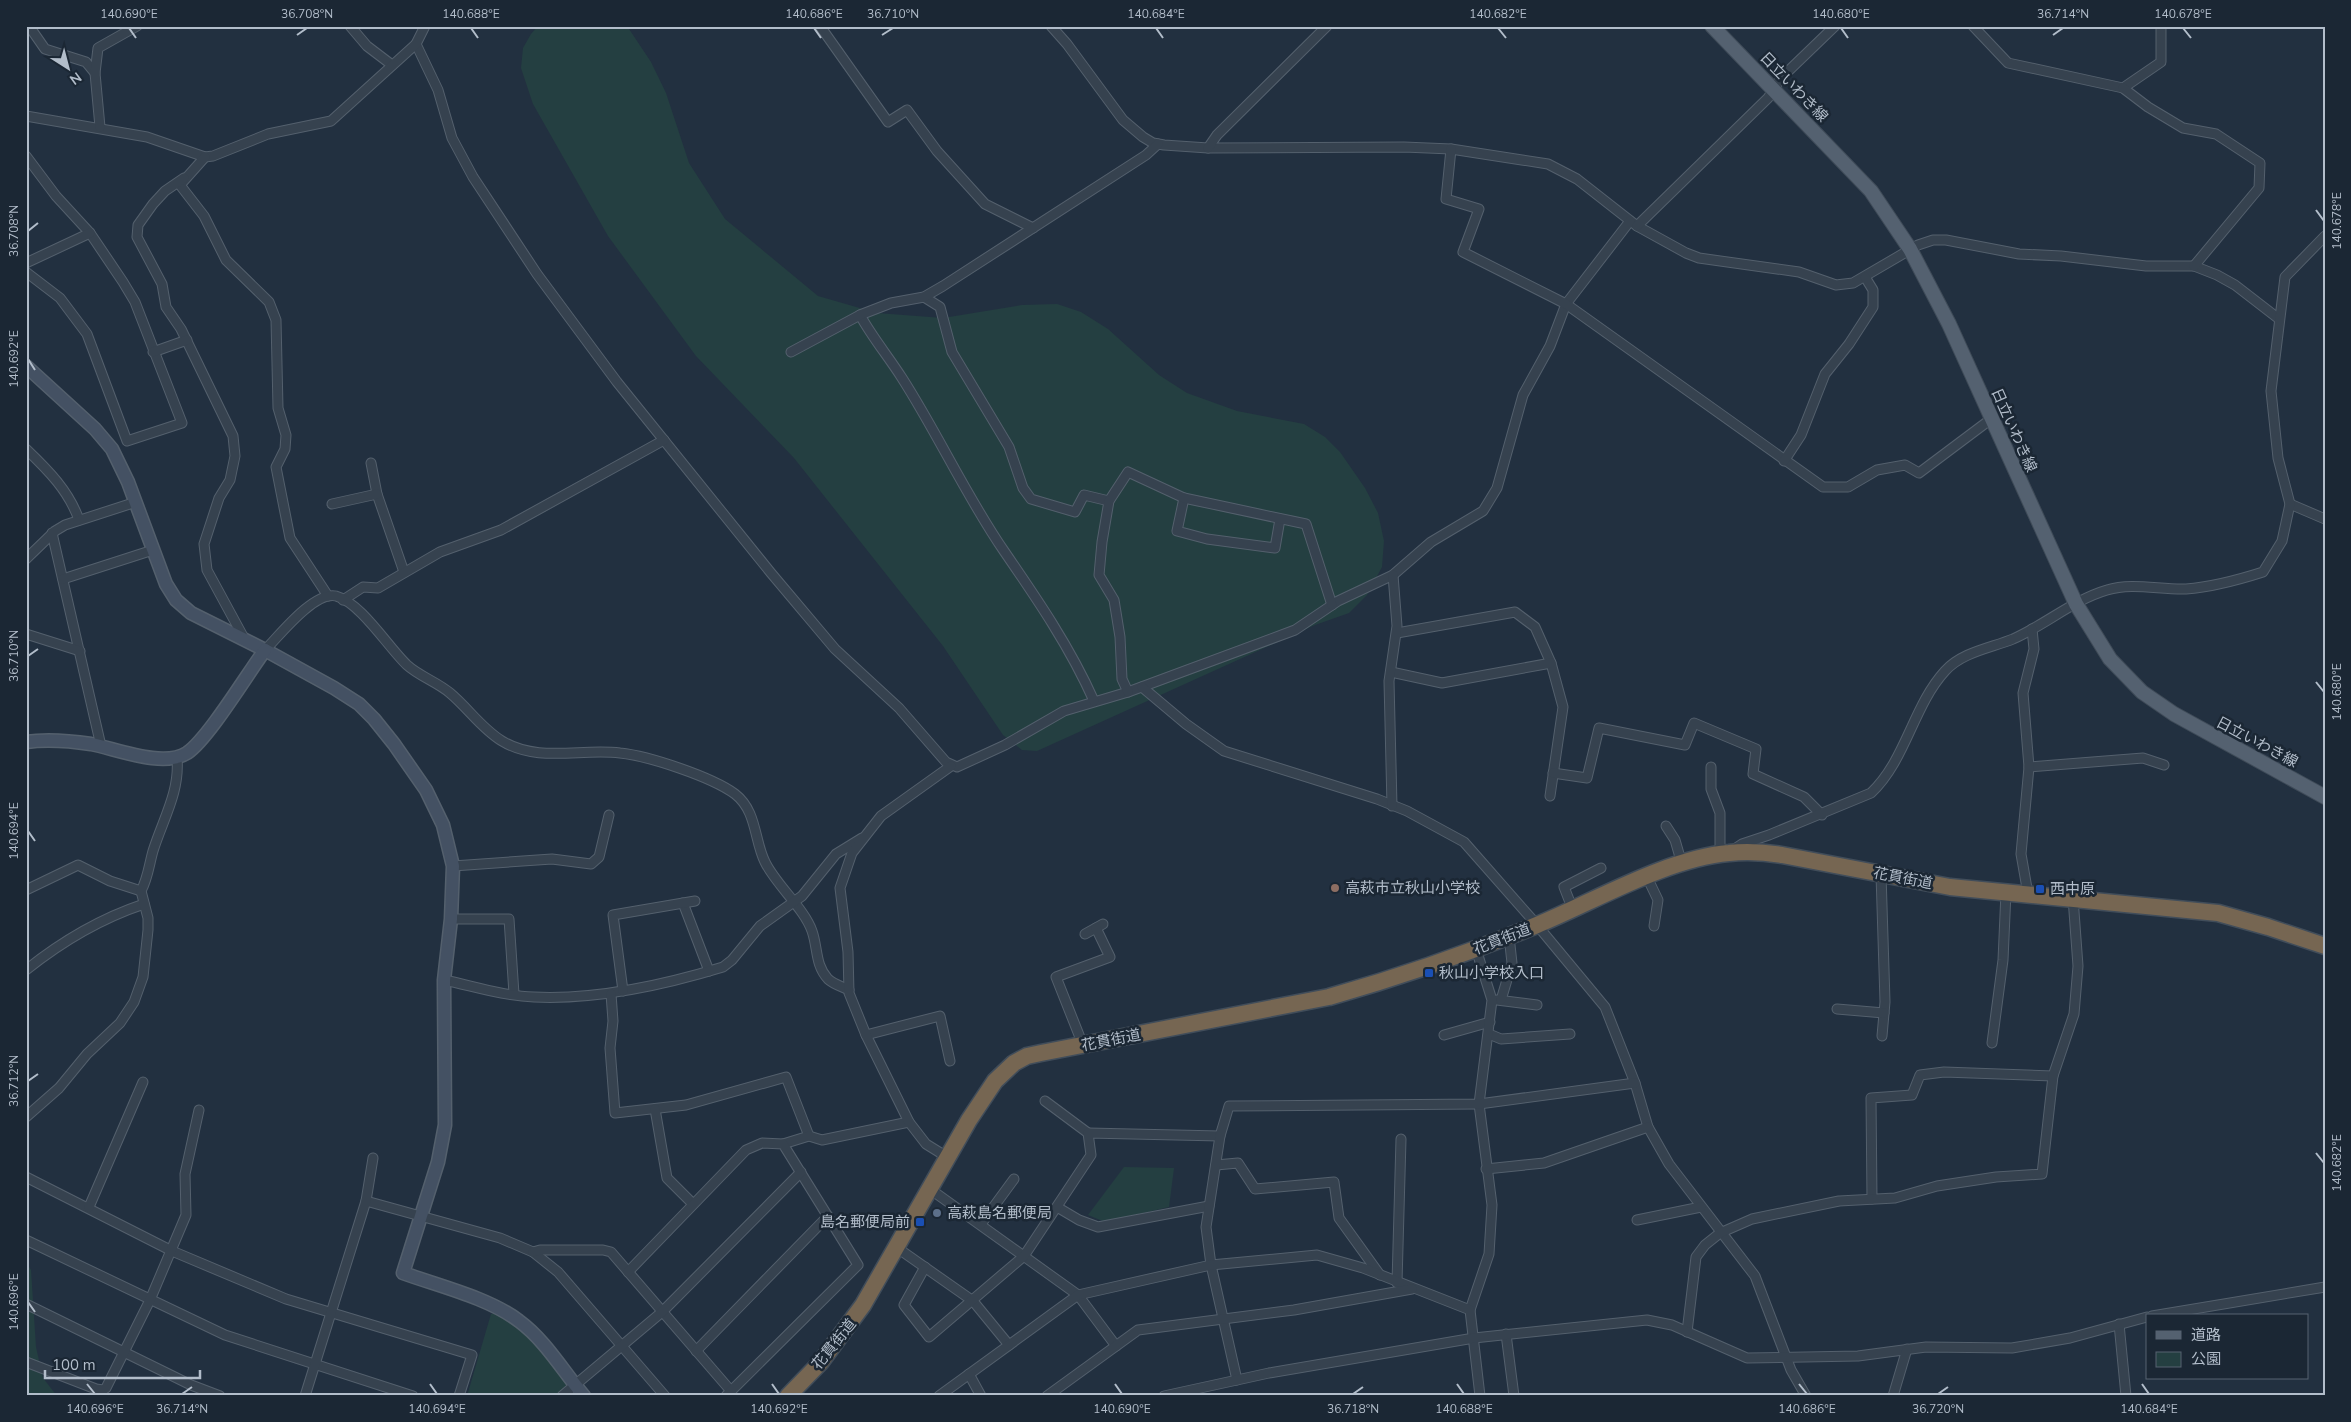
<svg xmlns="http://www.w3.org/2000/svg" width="2351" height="1422" viewBox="0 0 2351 1422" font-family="'Nunito Sans','Noto Sans JP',sans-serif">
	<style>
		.green { fill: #243f41 }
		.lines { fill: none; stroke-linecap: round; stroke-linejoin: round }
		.street-casing { stroke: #54606d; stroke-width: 11 }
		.secondary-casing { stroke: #54606d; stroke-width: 15 }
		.primary-casing { stroke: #3f4b58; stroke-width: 16 }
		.highway-casing { stroke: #414d5a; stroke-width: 19 }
		.street { stroke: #36424f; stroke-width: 9 }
		.secondary { stroke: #445163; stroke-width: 12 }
		.primary { stroke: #546170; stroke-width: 14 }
		.highway { stroke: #766652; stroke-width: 16 }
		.ticks { fill: none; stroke: #b2bdca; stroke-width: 2 }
		.education-dot { fill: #8d6e63; stroke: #1b2734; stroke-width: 2 }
		.transit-dot { fill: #1a4fb4; stroke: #1b2734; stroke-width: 2 }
		.service-dot { fill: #5c6f8a; stroke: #1b2734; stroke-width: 2 }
		.labels { text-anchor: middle; stroke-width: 5; stroke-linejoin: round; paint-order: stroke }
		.street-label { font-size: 15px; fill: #b2bdca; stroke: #1b2734 }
		.poi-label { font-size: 15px; fill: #b2bdca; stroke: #1b2734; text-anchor: start }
		.neatline { fill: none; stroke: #b2bdca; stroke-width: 2 }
		.ticks-label { font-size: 12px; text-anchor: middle; fill: #b2bdca }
	</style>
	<rect width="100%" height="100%" fill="#223040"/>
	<g class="green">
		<path d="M538,26H627L651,62L666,93L689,163L725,219L818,296L877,313L943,318L1022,305L1057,304L1081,312L1108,329L1159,375L1187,393L1237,411L1304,424L1325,437L1340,452L1365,488L1378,513L1384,541L1382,567L1367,595L1349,613L1315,625L1037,751L1022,750L1003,735L943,646L794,458L696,356L608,236L533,104L521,68L523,48L531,34Z"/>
		<path d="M1124,1167L1174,1168L1169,1207L1105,1222L1088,1215Z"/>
		<path d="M26,1262L31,1270L36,1347L43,1378L57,1396H26Z"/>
		<path d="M505,1313L575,1385L562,1396H467L491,1314Z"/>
	</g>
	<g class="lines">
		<defs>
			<g id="street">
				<path d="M29,26L45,49L86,62L95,73"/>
				<path d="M350,26L367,46L392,65"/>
				<path d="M820,26L888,122L907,110L937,151L985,204L1033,228"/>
				<path d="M1051,26L1067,44L1123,120L1143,137L1153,143L1164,145L1208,148L1404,147L1451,149L1548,164L1577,179L1637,226L1686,253L1699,258L1799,272L1836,285L1853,283L1918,245L1933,240H1946L2019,254L2061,256L2146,266H2194L2217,275L2235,285L2279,319"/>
				<path d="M1973,26L2008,63L2123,88L2161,62V26"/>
				<path d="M416,44L438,90L452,138L473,177L537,274L617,382L771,573L835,649L899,708L946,762L957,767L1005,745L1064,711L1128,692L1295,630L1338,601L1393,575L1431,542L1483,511L1497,488L1523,395L1550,346L1566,304L1630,221"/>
				<path d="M2123,88L2148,107L2183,128L2216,134L2260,163L2259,188L2194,266"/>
				<path d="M26,116L147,137L205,157L213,156L268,134L331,121L416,44L425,26"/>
				<path d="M100,127L95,73L98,48L137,26"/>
				<path d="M1208,148L1217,135L1327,26"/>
				<path d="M1451,149L1446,199L1479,209L1463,252L1566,304L1823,487H1848L1877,470L1905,465L1919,473L1991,419"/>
				<path d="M26,156L56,196L90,233L123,282L135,302L182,423L127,441L87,334L60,298L26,272"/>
				<path d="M205,157L180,185L204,216L226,260L269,302L276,320L278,408L286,435L285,449L276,467L290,538L328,596"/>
				<path d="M184,178L165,191L153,204L138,225L137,237L162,284L166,307L181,329L233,436L235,456L230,480L219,498L204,544L207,570L245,640"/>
				<path d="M1637,226L1768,98L1781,78L1835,26"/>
				<path d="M26,263L90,233"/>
				<path d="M924,297L940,307L952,352L1009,447L1023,488L1031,499L1075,512L1084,495L1109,501"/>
				<path d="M860,315C872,337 888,356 902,378C938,434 966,496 1004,551C1037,599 1070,647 1094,701"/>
				<path d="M153,352L187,340"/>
				<path d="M791,352L860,315L891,303L924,297L943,286L1146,155L1158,144"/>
				<path d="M26,449C48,470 69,491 79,520"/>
				<path d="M1784,461L1801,435L1825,374L1849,344L1873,307V290L1865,277"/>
				<path d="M371,463L377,494L404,572"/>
				<path d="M1184,498L1177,531L1207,539L1275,548L1280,519"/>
				<path d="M332,504L377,494"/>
				<path d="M2290,504L2325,519"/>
				<path d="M52,533L101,746"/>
				<path d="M26,559L55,531L65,525L136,502"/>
				<path d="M63,579L153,550"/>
				<path d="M343,600L363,587L378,588L440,552L501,530L664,440"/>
				<path d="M1397,633L1515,612L1535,627L1551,663L1563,707L1550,796"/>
				<path d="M26,634L80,651"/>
				<path d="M265,650C279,636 314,591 336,596C361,603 388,647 407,665C419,676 437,682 450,693C468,708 482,729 502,741C538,763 581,748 620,753C649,756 712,777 735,794C757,811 754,840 765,862C776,885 804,908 812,931C818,948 815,965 828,979C833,984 843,987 849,990"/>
				<path d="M1391,672L1442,683L1551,663"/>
				<path d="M1142,687L1186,724L1224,751L1377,799L1407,811L1464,842L1537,925L1605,1007L1635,1083L1648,1127L1669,1164L1755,1276L1791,1370L1806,1396"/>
				<path d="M1128,692L1122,679L1120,637L1114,600L1099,575L1102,542L1109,501L1128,472L1184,498L1306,524L1332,605"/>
				<path d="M1711,767V789L1720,813V854"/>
				<path d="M2029,767L2143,758L2164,765"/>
				<path d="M1553,773L1587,778L1599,728L1685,745L1694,723L1756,749L1753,774L1804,797L1822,815"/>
				<path d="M1392,806L1389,681L1397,626L1393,575"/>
				<path d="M1666,826L1675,840L1682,864"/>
				<path d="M1733,850L1742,844L1769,835L1871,793C1906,760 1913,706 1945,671C1962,652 1991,648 2013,639C2045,625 2073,600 2107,590C2132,582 2160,590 2186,589C2212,587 2238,580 2263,572L2282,541L2290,504L2278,458L2271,391L2285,277L2325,236"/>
				<path d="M453,866L552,859L591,864L599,857L609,815"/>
				<path d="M1881,874L1885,1002L1882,1036"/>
				<path d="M1647,877L1658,900L1654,926"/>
				<path d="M26,890L78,865L110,881L141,891"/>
				<path d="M2028,894L2021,854L2029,767L2023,693L2034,649L2032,629"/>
				<path d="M683,903L709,971"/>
				<path d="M1573,910L1564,887L1601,868"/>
				<path d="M451,919H509L514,994"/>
				<path d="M1085,934L1103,924"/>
				<path d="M26,970C61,942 102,918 144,904"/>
				<path d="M444,980C473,986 504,996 534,997C596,1000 664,985 723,967L732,960L760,926L802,896L836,854L862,838"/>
				<path d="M623,991L613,915L695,901"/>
				<path d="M611,994L613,1021L610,1048L615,1113L686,1105L786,1077L809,1136"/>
				<path d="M1497,1000L1537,1005"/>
				<path d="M1501,1000L1512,963L1509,936"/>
				<path d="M1837,1009L1884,1013"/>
				<path d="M1489,1034L1501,1039L1570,1034"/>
				<path d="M866,1035L940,1016L950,1061"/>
				<path d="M1444,1035L1490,1022"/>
				<path d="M1992,1043L2003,960L2006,892"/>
				<path d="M1083,1045L1056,977L1110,957L1096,928"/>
				<path d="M1045,1101L1088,1133"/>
				<path d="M655,1109L667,1178L693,1204"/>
				<path d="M26,1117L59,1088L87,1054L120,1023L134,1002L143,977L148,930V918L141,891C148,878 149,865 153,851C163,819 180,792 177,758"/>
				<path d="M783,1144L809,1136L822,1140L909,1122"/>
				<path d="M947,1157L926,1144L909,1122L866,1035L849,993L848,952L840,888L852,853L881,816L951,766"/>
				<path d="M1216,1165L1238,1163L1255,1189L1334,1182L1339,1218L1380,1275"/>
				<path d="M1486,1169L1544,1163L1648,1127"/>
				<path d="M26,1177L172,1251L286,1299L472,1355L459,1396"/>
				<path d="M930,1189L1078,1295L1116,1346"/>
				<path d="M1872,1199L1871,1098L1912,1095L1920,1075L1944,1072L2053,1076"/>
				<path d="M366,1201L500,1238L533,1252L558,1272L665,1396"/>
				<path d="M89,1207L143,1082"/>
				<path d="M1057,1207L1079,1220L1098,1227L1209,1206"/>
				<path d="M1637,1220L1701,1207"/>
				<path d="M981,1224L1014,1179"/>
				<path d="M26,1240L225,1335L413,1396"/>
				<path d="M896,1247L973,1301L1009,1345"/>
				<path d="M533,1252L540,1250H603L611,1252L731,1391"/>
				<path d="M925,1267L904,1305L929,1337L1024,1256L1091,1155L1088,1133L1220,1136"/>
				<path d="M628,1272L746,1150L762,1143L783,1144L858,1265L726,1396"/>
				<path d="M1397,1283L1401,1139"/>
				<path d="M26,1304L191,1385L220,1396"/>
				<path d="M1470,1310L1489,1254L1492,1205L1479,1104L1492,1000L1476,949"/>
				<path d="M2152,1316L2325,1287"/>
				<path d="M2119,1324L2126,1396"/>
				<path d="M1687,1332L1696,1257L1705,1245L1720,1233L1752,1219L1839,1201L1895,1198L1937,1186L1996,1177L2042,1174L2053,1076L2074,1014L2078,966L2073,898"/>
				<path d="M1506,1334L1514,1396"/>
				<path d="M696,1351L828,1216"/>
				<path d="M26,1362L96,1389L103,1390L106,1388L150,1300L186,1215L185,1174L199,1110"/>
				<path d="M969,1374L981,1396"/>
				<path d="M1237,1380L1211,1265L1206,1227L1220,1136L1229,1106L1479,1104L1635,1083"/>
				<path d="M305,1396L366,1201L373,1158"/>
				<path d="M562,1396L662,1312L801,1172"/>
				<path d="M939,1396L1078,1295L1211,1265L1317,1255L1363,1268L1470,1310L1480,1396"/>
				<path d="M1047,1396L1138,1330L1294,1310L1412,1289"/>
				<path d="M1164,1396L1269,1373L1474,1338L1647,1320L1672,1325L1747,1358L1858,1356L1926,1347L2012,1348L2070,1338L2147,1317"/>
				<path d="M1893,1396L1907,1349"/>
			</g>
			<g id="secondary">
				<path d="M26,366L95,429L112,449L128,482L166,584L176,600L191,613L265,650L334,688L359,704L374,719L394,744L426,790L443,825L453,866L451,919L444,980L445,1125L438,1162L403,1273C439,1286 489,1298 519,1321C545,1340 563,1371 584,1396"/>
				<path d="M26,742C46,739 71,741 91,744C117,749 163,768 187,753C208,739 248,673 265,650"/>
			</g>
			<path id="primary" d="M1712,26L1871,191L1910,249L1949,324L2076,604L2110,659L2142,692L2174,714L2325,797"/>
			<path id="highway" d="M788,1396L820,1363L863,1305L969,1120L995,1081L1014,1063L1027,1056L1041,1053L1329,997C1400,977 1469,953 1537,925C1595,901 1668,858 1729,853C1747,851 1764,852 1782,855L1950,887L2218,913L2268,927L2325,946"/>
		</defs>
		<use href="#street" class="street-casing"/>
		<use href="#secondary" class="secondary-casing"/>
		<use href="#primary" class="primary-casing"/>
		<use href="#highway" class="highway-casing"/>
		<use href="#street" class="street"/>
		<use href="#secondary" class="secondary"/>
		<use href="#primary" class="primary"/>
		<use href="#highway" class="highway"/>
	</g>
	<path class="ticks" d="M129,28L136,38M471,28L478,38M814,28L821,38M1156,28L1163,38M1498,28L1506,38M1841,28L1848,38M2183,28L2191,38M297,35L307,28M882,35L893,28M2053,35L2063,28M2316,210L2324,221M28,231L38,223M28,359L35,370M28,656L38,649M2316,682L2324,692M28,831L35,841M28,1081L38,1074M2316,1153L2324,1163M28,1302L35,1312M87,1384L95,1394M430,1384L437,1394M772,1384L779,1394M1115,1384L1122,1394M1457,1384L1464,1394M1799,1384L1807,1394M2142,1384L2149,1394M182,1394L192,1387M1353,1394L1363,1387M1938,1394L1948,1387"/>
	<circle class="education-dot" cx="1335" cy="888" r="5"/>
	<g class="transit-dot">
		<rect x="2035" y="884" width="10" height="10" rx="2.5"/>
		<rect x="1424" y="968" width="10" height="10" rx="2.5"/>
		<rect x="915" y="1217" width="10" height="10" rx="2.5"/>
	</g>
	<circle class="service-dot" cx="937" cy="1213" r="5"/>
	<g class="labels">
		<g class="street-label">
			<text transform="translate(1794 87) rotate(46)" y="5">日立いわき線</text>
			<text transform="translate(2014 430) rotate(66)" y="5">日立いわき線</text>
			<text transform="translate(2257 742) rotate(28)" y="5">日立いわき線</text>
			<text transform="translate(1903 878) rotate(11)" y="5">花貫街道</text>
			<text transform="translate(1502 939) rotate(-21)" y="5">花貫街道</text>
			<text transform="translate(1111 1040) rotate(-11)" y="5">花貫街道</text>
			<text transform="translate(834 1344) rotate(-51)" y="5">花貫街道</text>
		</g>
		<g class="poi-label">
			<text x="1345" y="893">高萩市立秋山小学校</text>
			<text x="2050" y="894">西中原</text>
			<text x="1439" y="978">秋山小学校入口</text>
			<text x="947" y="1218">高萩島名郵便局</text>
			<text x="910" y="1227" text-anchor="end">島名郵便局前</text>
		</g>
	</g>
	<rect width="2351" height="1422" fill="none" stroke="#1b2734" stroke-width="55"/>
	<rect x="2146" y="1314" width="162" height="65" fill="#1b2734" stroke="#576370"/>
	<rect x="2156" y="1331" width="25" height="8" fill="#546170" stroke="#576370"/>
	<text x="2191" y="1340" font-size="15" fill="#b2bdca">道路</text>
	<rect x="2156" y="1352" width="25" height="15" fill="#243f41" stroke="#576370"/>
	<text x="2191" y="1364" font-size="15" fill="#b2bdca">公園</text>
	<g transform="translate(68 68) rotate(144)" stroke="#1b2734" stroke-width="4" paint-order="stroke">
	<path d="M0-4L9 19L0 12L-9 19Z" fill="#b2bdca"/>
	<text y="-8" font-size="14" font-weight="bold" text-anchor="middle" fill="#b2bdca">N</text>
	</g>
	<path d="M45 1370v8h155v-8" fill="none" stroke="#b2bdca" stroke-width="2.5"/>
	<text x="52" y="1370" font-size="15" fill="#b2bdca" stroke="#1b2734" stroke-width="4" paint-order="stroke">100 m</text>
	<rect x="28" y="28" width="2296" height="1366" class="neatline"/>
	<g class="ticks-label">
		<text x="129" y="18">140.690°E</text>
		<text x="307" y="18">36.708°N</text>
		<text x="471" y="18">140.688°E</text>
		<text x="814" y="18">140.686°E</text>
		<text x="893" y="18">36.710°N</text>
		<text x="1156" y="18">140.684°E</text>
		<text x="1498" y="18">140.682°E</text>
		<text x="1841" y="18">140.680°E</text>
		<text x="2063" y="18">36.714°N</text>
		<text x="2183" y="18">140.678°E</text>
		<text transform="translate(2337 221) rotate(-90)" y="4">140.678°E</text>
		<text transform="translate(14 231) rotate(-90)" y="4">36.708°N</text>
		<text transform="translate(14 359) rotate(-90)" y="4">140.692°E</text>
		<text transform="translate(14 656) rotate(-90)" y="4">36.710°N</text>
		<text transform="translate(2337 692) rotate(-90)" y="4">140.680°E</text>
		<text transform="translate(14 831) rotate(-90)" y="4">140.694°E</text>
		<text transform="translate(14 1081) rotate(-90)" y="4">36.712°N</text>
		<text transform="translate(2337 1163) rotate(-90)" y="4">140.682°E</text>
		<text transform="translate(14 1302) rotate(-90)" y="4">140.696°E</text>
		<text x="95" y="1413">140.696°E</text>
		<text x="182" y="1413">36.714°N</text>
		<text x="437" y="1413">140.694°E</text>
		<text x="779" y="1413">140.692°E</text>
		<text x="1122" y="1413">140.690°E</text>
		<text x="1353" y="1413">36.718°N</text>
		<text x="1464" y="1413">140.688°E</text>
		<text x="1807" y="1413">140.686°E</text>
		<text x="1938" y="1413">36.720°N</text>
		<text x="2149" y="1413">140.684°E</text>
	</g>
</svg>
